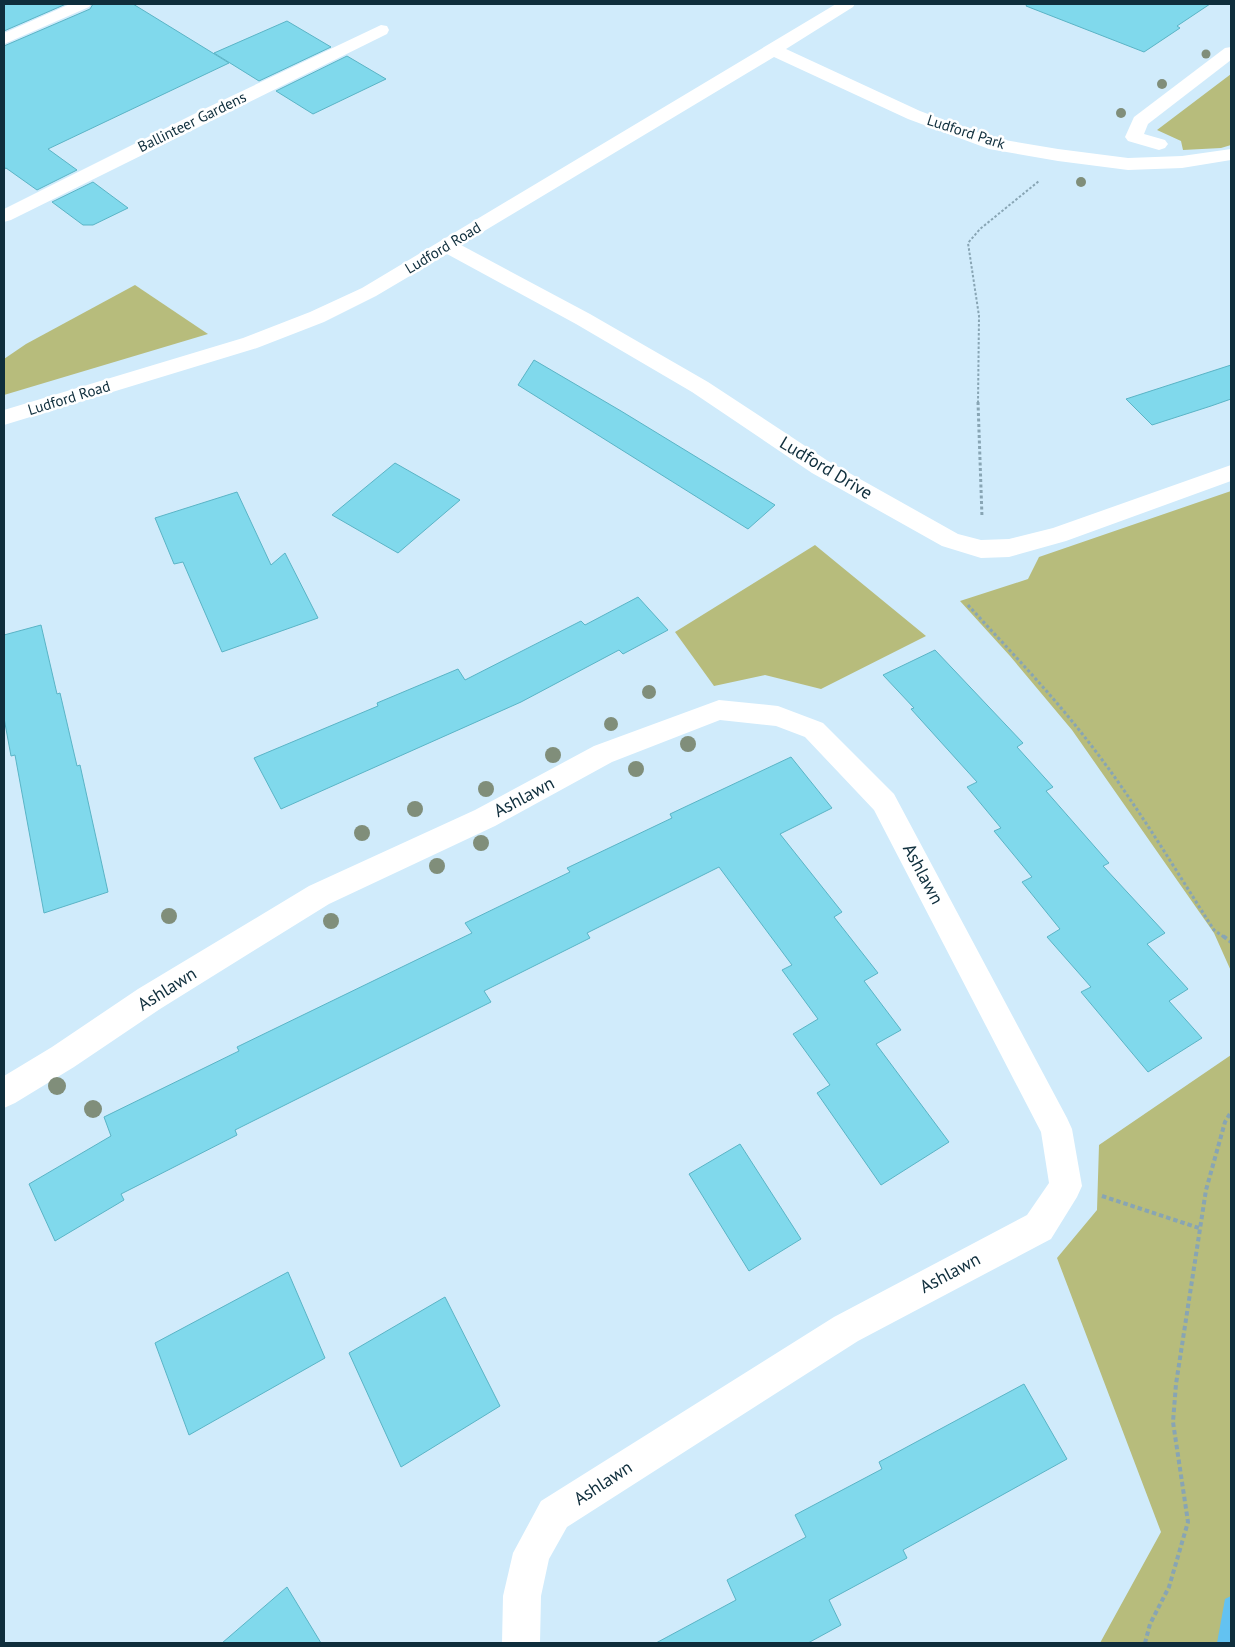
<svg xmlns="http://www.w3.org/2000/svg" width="1235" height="1647" viewBox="0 0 1235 1647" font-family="'PT Sans',sans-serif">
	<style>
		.green { fill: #b7bc7c }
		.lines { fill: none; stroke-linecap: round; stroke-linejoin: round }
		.stream { fill: #63c2f1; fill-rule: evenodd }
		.building { fill: #80d9ec; stroke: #5ab4c6 }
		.path-far2 { stroke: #88a5b4; stroke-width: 2; stroke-dasharray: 2.5 2; stroke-linecap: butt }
		.path-far1 { stroke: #88a5b4; stroke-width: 3; stroke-dasharray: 3 2.5; stroke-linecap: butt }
		.path { stroke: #88a5b4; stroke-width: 4; stroke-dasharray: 4.5 3; stroke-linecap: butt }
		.minor { fill: #fff; fill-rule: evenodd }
		.tree { fill: #808e7a }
		.labels { text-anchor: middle; stroke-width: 5; stroke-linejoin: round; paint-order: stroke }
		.far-street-label { font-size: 15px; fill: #0f2e3c; stroke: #fff }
		.street-label { font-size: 18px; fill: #0f2e3c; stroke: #fff }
	</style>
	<rect width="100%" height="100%" fill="#d0ebfb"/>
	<g class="green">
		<path d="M1231,74V145L1221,148L1183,150L1181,141L1157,130Z"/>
		<path d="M135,285L208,334L4,395V359L26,344Z"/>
		<path d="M1231,491V971L1214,933L1072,730L1010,656L960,601L1028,579L1039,557Z"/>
		<path d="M815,545L926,636L821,689L765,675L714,686L675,632Z"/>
		<path d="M1231,1055V1643H1100L1161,1532L1057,1258L1097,1210L1099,1145Z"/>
	</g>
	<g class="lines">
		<path class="stream" d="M1231,1596V1643H1217L1225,1599Z"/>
	</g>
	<g class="building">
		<path d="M4,4H66L4,31Z"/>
		<path d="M93,4H133L229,63L48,149L77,170L37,190L6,168L4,169V46L90,9Z"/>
		<path d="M1027,4H1210L1177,26L1180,28L1144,52L1026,6Z"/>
		<path d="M287,21L331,47L259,81L214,53Z"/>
		<path d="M347,56L386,79L313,114L276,91Z"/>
		<path d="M93,182L128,208L93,225H83L52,202Z"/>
		<path d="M534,360L621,411L775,505L748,529L518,385Z"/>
		<path d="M1231,365V399L1211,406L1152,425L1126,399Z"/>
		<path d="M395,463L460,500L398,553L332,515Z"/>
		<path d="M237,492L271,565L285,553L318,618L222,652L183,562L174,564L155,518Z"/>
		<path d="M638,597L668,630L623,654L619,650L521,702L281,809L254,758L378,706L377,703L458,669L465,680L581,621L585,625Z"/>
		<path d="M41,625L57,694L60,693L77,766L80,765L108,892L44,913L15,755L11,756L4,718V635Z"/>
		<path d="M935,650L1023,743L1017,747L1053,787L1046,791L1109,863L1103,866L1165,933L1147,944L1188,989L1169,1001L1202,1038L1148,1072L1081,992L1091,987L1047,937L1060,929L1022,882L1032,877L994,831L1001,828L967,787L977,782L911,709L914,708L883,675Z"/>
		<path d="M791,757L832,808L780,834L842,912L834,917L878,973L864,981L901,1030L876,1044L949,1142L881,1185L817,1093L830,1085L793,1034L818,1019L782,970L792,965L719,867L587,933L590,938L484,991L491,1002L235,1130L237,1135L121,1194L124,1200L55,1241L29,1184L111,1136L104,1117L239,1051L237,1047L472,933L465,923L570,872L567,868L672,818L670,814Z"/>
		<path d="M740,1144L801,1239L749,1271L689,1174Z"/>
		<path d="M288,1272L325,1358L189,1435L155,1343Z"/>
		<path d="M445,1297L500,1406L401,1467L349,1353Z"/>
		<path d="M1024,1384L1067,1459L903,1550L907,1558L829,1600L841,1625L808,1643H656L736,1600L727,1580L806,1537L795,1515L882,1469L879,1462Z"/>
		<path d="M287,1587L321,1643H222Z"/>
	</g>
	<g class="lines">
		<path class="path-far2" d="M978,403L979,316L968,243L980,229L1039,181"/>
		<g class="path-far1">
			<path d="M978,402L982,517"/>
			<path d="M968,605C1008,649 1050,692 1087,740C1134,800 1173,866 1214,930L1224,937"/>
		</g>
		<g class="path">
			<path d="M1223,936L1231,942"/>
			<path d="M1102,1196L1199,1228"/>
			<path d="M1145,1643L1150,1624L1169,1587L1188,1522L1173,1422L1176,1384L1206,1190L1225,1122L1231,1112"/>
		</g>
		<g class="minor">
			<path d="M70,4H91L89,7L4,44V33Z"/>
			<path d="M836,4H855L853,7L786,49L920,111L993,138L1058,149L1128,158L1182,156L1231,149V160L1182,168L1128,170L1058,161L989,149L908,119L774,57L461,245L590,314L708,382L828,461L958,534L981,540L1009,539L1053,528L1231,465V481L1066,541L1009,557L981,558L942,546L812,473L692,392L576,324L447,254L376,296L324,322L257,348L4,425V410L243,338L310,312L362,288Z"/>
			<path d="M381,25L387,26L389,30L387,34L11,220L4,222V209L200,111Z"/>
			<path d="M1231,47V60L1148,124L1144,134L1165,140L1168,144L1165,148L1159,150L1128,141L1125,137L1134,117L1225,48Z"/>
			<path d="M719,700L778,706L823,723L894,794L1067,1118L1072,1129L1082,1186L1077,1197L1051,1239L858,1341L567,1527L549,1559L541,1596L540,1643H502L503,1596L513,1553L541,1501L834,1317L1027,1215L1049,1183L1041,1132L874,810L805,737L776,726L720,720L612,762L495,826L329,904L160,1009L74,1067L15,1103L4,1108V1076L52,1047L138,989L309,886L475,810L594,746Z"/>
		</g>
	</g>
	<g class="tree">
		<circle cx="1206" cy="54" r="4.5"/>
		<circle cx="1162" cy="84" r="5"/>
		<circle cx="1121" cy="113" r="5"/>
		<circle cx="1081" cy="182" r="5"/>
		<circle cx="649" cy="692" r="7"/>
		<circle cx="611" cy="724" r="7"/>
		<circle cx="688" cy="744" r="8"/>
		<circle cx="553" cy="755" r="8"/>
		<circle cx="636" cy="769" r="8"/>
		<circle cx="486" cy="789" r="8"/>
		<circle cx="415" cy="809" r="8"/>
		<circle cx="362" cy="833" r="8"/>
		<circle cx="481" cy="843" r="8"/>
		<circle cx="437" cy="866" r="8"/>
		<circle cx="169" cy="916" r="8"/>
		<circle cx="331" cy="921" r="8"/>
		<circle cx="57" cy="1086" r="9"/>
		<circle cx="93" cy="1109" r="9"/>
	</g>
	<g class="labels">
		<g class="far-street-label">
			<text transform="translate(192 122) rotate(-26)" y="5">Ballinteer Gardens</text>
			<text transform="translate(966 132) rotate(18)" y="5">Ludford Park</text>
			<text transform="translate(443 248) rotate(-31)" y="5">Ludford Road</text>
			<text transform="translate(69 398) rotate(-17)" y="5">Ludford Road</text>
		</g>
		<g class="street-label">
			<text transform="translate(826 468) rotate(31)" y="6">Ludford Drive</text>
			<text transform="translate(524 797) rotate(-28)" y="6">Ashlawn</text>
			<text transform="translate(923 874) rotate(62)" y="6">Ashlawn</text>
			<text transform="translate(167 989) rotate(-32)" y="6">Ashlawn</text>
			<text transform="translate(950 1273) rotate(-28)" y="6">Ashlawn</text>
			<text transform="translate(603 1483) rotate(-33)" y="6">Ashlawn</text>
		</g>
	</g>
	<rect width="1235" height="1647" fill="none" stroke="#0f2e3c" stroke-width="10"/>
</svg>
